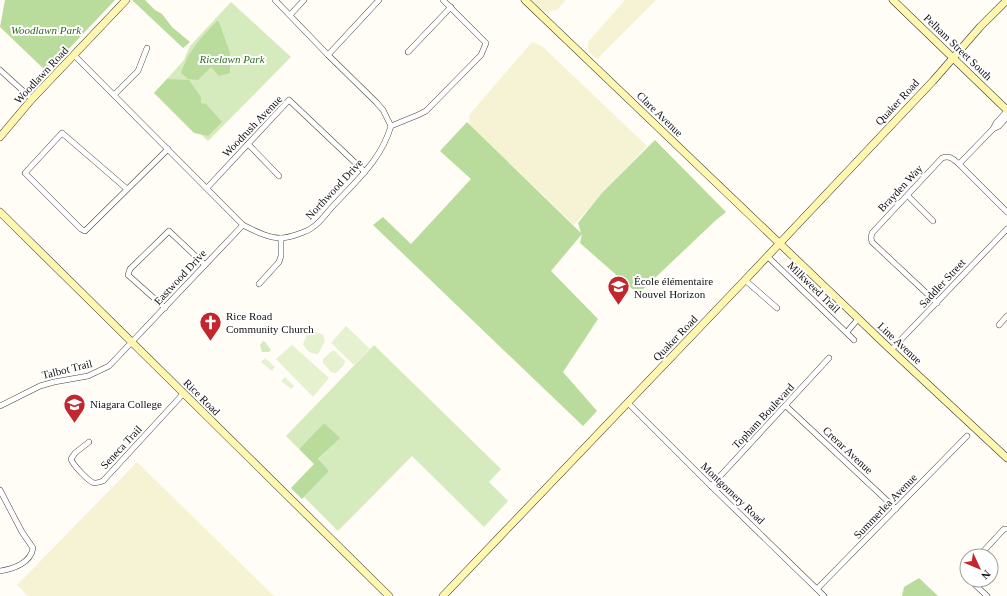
<svg xmlns="http://www.w3.org/2000/svg" width="1007" height="596" viewBox="0 0 1007 596" font-family="Georgia,serif">
	<style>
		.farmland { fill: #f6f3d4 }
		.green { fill: #d5ebbd }
		.forest { fill: #b9dc9c }
		.pitch { fill: #e6f2cf }
		.lines { fill: none; stroke-linecap: round; stroke-linejoin: round }
		.street-casing { stroke: #444; stroke-width: 6 }
		.secondary-casing { stroke: #333; stroke-width: 8 }
		.street { stroke: #fff; stroke-width: 5 }
		.secondary { stroke: #fff6b0; stroke-width: 7 }
		.labels { text-anchor: middle; stroke-width: 4; stroke-linejoin: round; paint-order: stroke }
		.park-label { font-size: 11px; font-style: italic; fill: #2f6b1f; stroke: #fff }
		.street-label { font-size: 11px; fill: #111; stroke: #fff }
		.poi-label { font-size: 11px; fill: #111; stroke: #fff; text-anchor: start }
	</style>
	<rect width="100%" height="100%" fill="#fffdf5"/>
	<g class="farmland">
		<path d="M530,0H566L557,10L546,12L540,9Z"/>
		<path d="M625,0H656L597,59L588,51V42Z"/>
		<path d="M532,42L542,46L647,146L574,225L470,125L469,115Z"/>
		<path d="M137,462L274,596H28L17,585Z"/>
	</g>
	<g class="green">
		<path d="M231,2L291,57L208,141L156,91L184,60L190,46Z"/>
		<path d="M263,341L265,342L271,350L269,352H262L260,345Z"/>
		<path d="M374,345L501,469L489,482L508,501L484,527L412,456L338,531L304,497L329,471L318,460L339,438L324,423L299,449L286,436Z"/>
	</g>
	<g class="forest">
		<path d="M5,0H115L47,72L0,27Z"/>
		<path d="M132,0H145L155,10L162,14L172,27L190,42L183,48Z"/>
		<path d="M217,21L219,22L230,53V73L219,76L211,67L198,80L188,79L181,73C189,50 200,39 217,21Z"/>
		<path d="M167,79L189,80L201,97V103L206,104L222,122L208,136L194,133L154,93Z"/>
		<path d="M467,122L581,233L578,223L602,193L655,140L726,212L715,221L638,294L580,243L582,234L551,271L598,319L563,372L597,411L583,426L373,225L383,217L411,244L471,179L440,151Z"/>
		<path d="M324,423L340,438L318,459L329,471L302,499L291,488L314,464L299,449Z"/>
		<path d="M919,578L938,596H902L904,587Z"/>
	</g>
	<g class="pitch">
		<path d="M346,326L370,349L354,365L331,343Z"/>
		<path d="M314,331L323,335L325,341L318,354C311,354 306,351 303,344L308,332Z"/>
		<path d="M292,345L329,378L313,397L276,359Z"/>
		<path d="M332,351H335L345,361L344,365L336,373L331,372L323,363V359Z"/>
		<path d="M265,358L275,367L272,371L261,362Z"/>
		<path d="M285,377L294,386L291,389L281,381Z"/>
	</g>
	<g class="lines">
		<defs>
			<g id="street">
				<path d="M290,15L304,0"/>
				<path d="M408,52L451,7"/>
				<path d="M74,55L243,225C255,231 268,238 281,238C288,238 307,232 313,227C321,222 327,212 334,205C357,180 381,160 391,126L383,110L376,102L328,55L275,0"/>
				<path d="M328,55L379,0"/>
				<path d="M0,70L32,99"/>
				<path d="M114,95L138,71L147,48"/>
				<path d="M391,126L418,115L426,111L481,55L486,43L443,0"/>
				<path d="M993,129L999,126L1007,117"/>
				<path d="M248,144L279,176"/>
				<path d="M959,164L993,129L996,123L1007,111"/>
				<path d="M207,188L289,100L365,172"/>
				<path d="M127,189L62,133L25,173L81,229L85,231L168,149"/>
				<path d="M908,196L933,221"/>
				<path d="M767,256L854,340"/>
				<path d="M745,280L777,308"/>
				<path d="M259,284L279,262L281,256V238"/>
				<path d="M937,303L872,242L871,238L872,233L942,158C950,155 953,159 959,164L1007,212"/>
				<path d="M165,308L128,275L130,269L169,231L205,265"/>
				<path d="M999,325L1007,316"/>
				<path d="M847,332L858,319"/>
				<path d="M891,350L1007,229"/>
				<path d="M628,403L711,486L824,596"/>
				<path d="M0,406L40,386L54,382L88,376L109,366L243,225"/>
				<path d="M786,406L896,509"/>
				<path d="M89,442L75,453L71,459C73,465 88,481 94,483C97,483 100,482 103,481L183,394"/>
				<path d="M711,486L829,358"/>
				<path d="M0,490L22,532L33,548C31,563 13,569 0,571"/>
				<path d="M979,556L1004,529H1007"/>
				<path d="M967,568L964,573L967,577"/>
				<path d="M970,580L987,596"/>
				<path d="M817,589L967,436"/>
			</g>
			<g id="secondary">
				<path d="M525,0L891,350L1007,458"/>
				<path d="M893,0L1007,110"/>
				<path d="M0,137L32,99L126,0"/>
				<path d="M0,212L389,596"/>
				<path d="M443,596L745,280L933,81L980,27L1007,0"/>
			</g>
		</defs>
		<use href="#street" class="street-casing"/>
		<use href="#secondary" class="secondary-casing"/>
		<use href="#street" class="street"/>
		<use href="#secondary" class="secondary"/>
	</g>
	<defs>
		<symbol id="school-pin" viewBox="-11 -11 22 30"><path d="M0 17L-7.5 6A9.5 9.5 0 1 1 7.5 6Z" fill="#c4262e" stroke="#fff"/><path d="M0-5L7-2L0 1L-7-2ZM-4 1L0 2.5L4 1V4Q0 6-4 4Z" fill="#fff"/></symbol>
		<symbol id="church-pin" viewBox="-11 -11 22 30"><path d="M0 17L-7.5 6A9.5 9.5 0 1 1 7.5 6Z" fill="#c4262e" stroke="#fff"/><path d="M-1.2-6h2.4v3.5h3.3v2.4h-3.3V6h-2.4V-.1h-3.3v-2.4h3.3Z" fill="#fff"/></symbol>
		<symbol id="university-pin" viewBox="-11 -11 22 30"><path d="M0 17L-7.5 6A9.5 9.5 0 1 1 7.5 6Z" fill="#c4262e" stroke="#fff"/><path d="M0-5L7-2L0 1L-7-2ZM-4 1L0 2.5L4 1V4Q0 6-4 4Z" fill="#fff"/></symbol>
	</defs>
	<g fill-rule="evenodd">
		<use href="#school-pin" x="606" y="274" width="25" height="34"/>
		<use href="#church-pin" x="198" y="310" width="25" height="34"/>
		<use href="#university-pin" x="62" y="392" width="25" height="34"/>
	</g>
	<g class="labels">
		<g class="park-label">
			<text x="46" y="34">Woodlawn Park</text>
			<text x="232" y="63">Ricelawn Park</text>
		</g>
		<g class="street-label">
			<text transform="translate(958 47) rotate(44)" y="4">Pelham Street South</text>
			<text transform="translate(41 75) rotate(-47)" y="4">Woodlawn Road</text>
			<text transform="translate(897 102) rotate(-47)" y="4">Quaker Road</text>
			<text transform="translate(660 114) rotate(44)" y="4">Clare Avenue</text>
			<text transform="translate(252 126) rotate(-46)" y="4">Woodrush Avenue</text>
			<text transform="translate(900 188) rotate(-47)" y="4">Brayden Way</text>
			<text transform="translate(334 189) rotate(-47)" y="4">Northwood Drive</text>
			<text transform="translate(180 277) rotate(-47)" y="4">Eastwood Drive</text>
			<text transform="translate(942 283) rotate(-47)" y="4">Saddler Street</text>
			<text transform="translate(814 287) rotate(44)" y="4">Milkweed Trail</text>
			<text transform="translate(675 338) rotate(-46)" y="4">Quaker Road</text>
			<text transform="translate(900 343) rotate(43)" y="4">Line Avenue</text>
			<text transform="translate(67 369) rotate(-14)" y="4">Talbot Trail</text>
			<text transform="translate(202 397) rotate(45)" y="4">Rice Road</text>
			<text transform="translate(763 416) rotate(-47)" y="4">Topham Boulevard</text>
			<text transform="translate(121 447) rotate(-47)" y="4">Seneca Trail</text>
			<text transform="translate(848 450) rotate(43)" y="4">Crerar Avenue</text>
			<text transform="translate(733 493) rotate(44)" y="4">Montgomery Road</text>
			<text transform="translate(885 506) rotate(-46)" y="4">Summerlea Avenue</text>
		</g>
		<g class="poi-label">
			<text x="634" y="285">École élémentaire<tspan x="634" dy="13">Nouvel Horizon</tspan></text>
			<text x="226" y="320">Rice Road<tspan x="226" dy="13">Community Church</tspan></text>
			<text x="90" y="408">Niagara College</text>
		</g>
	</g>
	<g transform="translate(979 568) rotate(134)"><circle r="19" fill="#ffffff" stroke="#a0a0a0"/>
	<path d="M0-3L7 15L0 10L-7 15Z" fill="#c4262e"/>
	<text y="-6" font-size="11" font-weight="bold" text-anchor="middle" fill="#111111">N</text>
	</g>
</svg>
